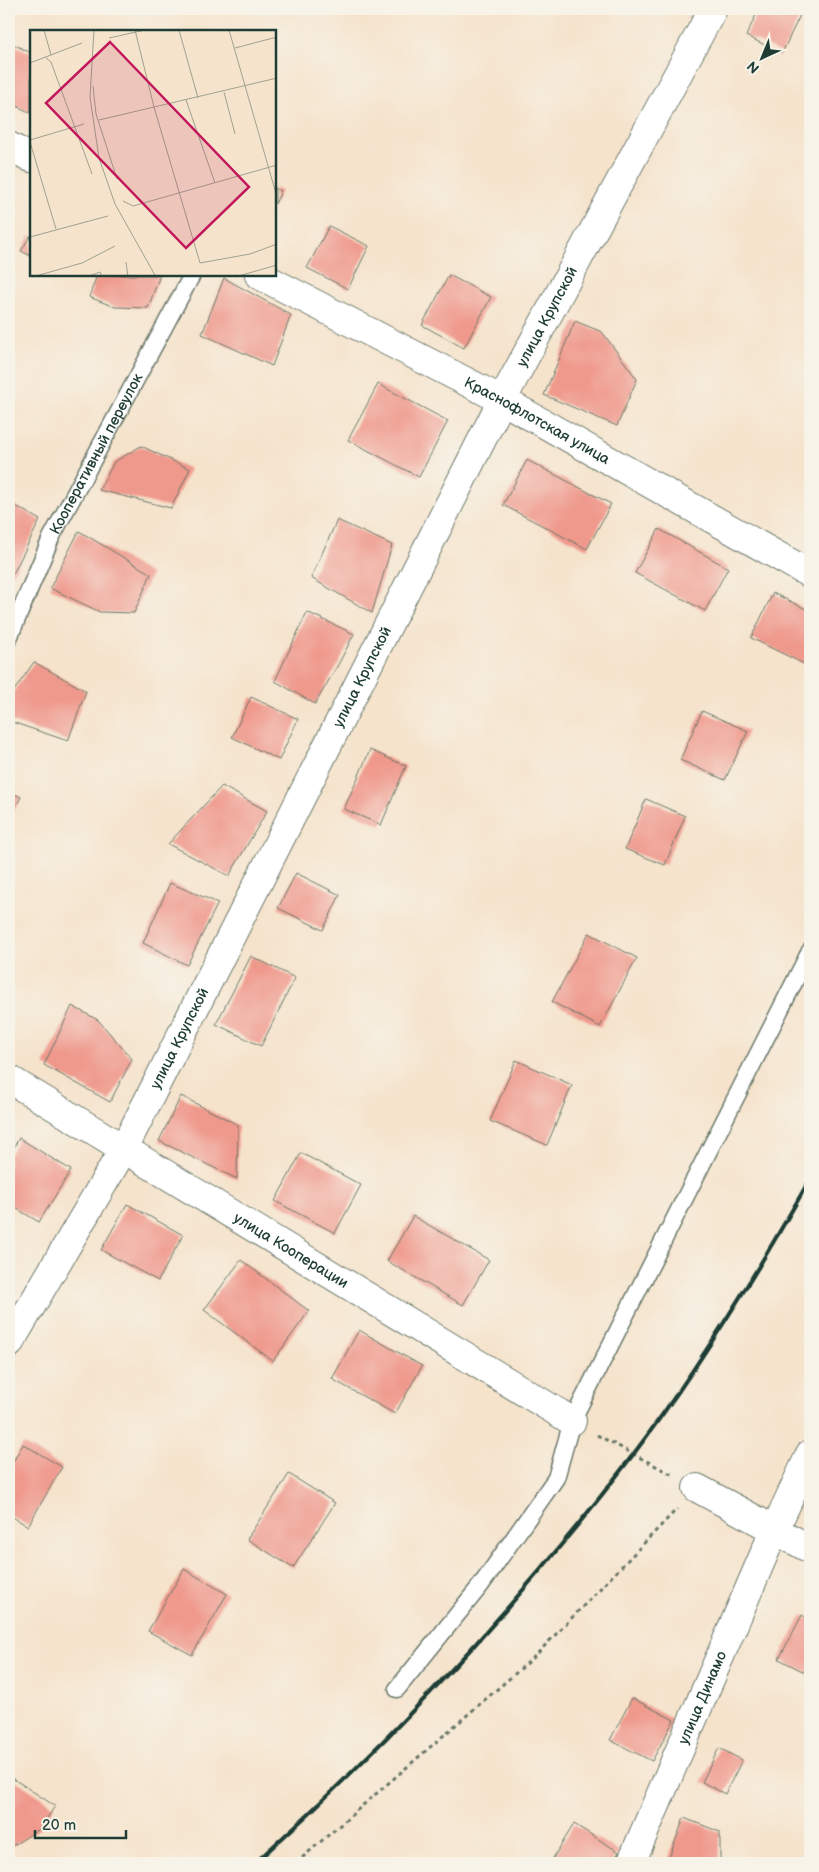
<svg xmlns="http://www.w3.org/2000/svg" width="819" height="1872" viewBox="0 0 819 1872" font-family="'Balsamiq Sans',sans-serif">
	<style>
		.building { fill: #ef998c }
		.lines { fill: none; stroke-linecap: round; stroke-linejoin: round }
		.lane-casing { stroke: #6a7769; stroke-width: 19 }
		.street-casing { stroke: #6a7769; stroke-width: 30 }
		.path { stroke: #6a7769; stroke-width: 3; stroke-dasharray: 4 4; stroke-linecap: butt }
		.lane { stroke: #fff; stroke-width: 16 }
		.street { stroke: #fff; stroke-width: 28 }
		.rail { stroke: #1f3d34; stroke-width: 4 }
		.labels { text-anchor: middle; stroke-width: 4; stroke-linejoin: round; paint-order: stroke }
		.street-label { font-size: 15px; fill: #1f3d34; stroke: #f7f3e8 }
		.inset-road { fill: none; stroke: #9fa18f; stroke-width: 1 }
		.view { fill: #c2185b; fill-opacity: 0.15; stroke: #c2185b; stroke-width: 2.5 }
		.inset-edge { fill: none; stroke: #1f3d34; stroke-width: 2.5 }
	</style>
	<rect width="100%" height="100%" fill="#f7f3e8"/>
	<filter id="ink" filterUnits="userSpaceOnUse"><feTurbulence type="fractalNoise" baseFrequency=".02" numOctaves="2"/><feDisplacementMap in="SourceGraphic" scale="10" xChannelSelector="R" yChannelSelector="G"/><feConvolveMatrix kernelMatrix="1 2 1 2 8 2 1 2 1" color-interpolation-filters="sRGB"/></filter>
	<filter id="wash" filterUnits="userSpaceOnUse"><feTurbulence type="fractalNoise" baseFrequency=".0096" numOctaves="4" result="noise"/><feDisplacementMap in="SourceGraphic" scale="20" xChannelSelector="R" yChannelSelector="G"/><feGaussianBlur stdDeviation="1.12" result="paint"/><feColorMatrix in="noise" values="0 0 0 0 0 0 0 0 0 0 0 0 0 0 0 0 0 1.4 0 .05"/><feComposite in="paint" operator="in"/></filter>
	<g filter="url(#wash)">
		<rect width="100%" height="100%" fill="#f5e3cc"/>
		<g id="blocks">
			<g class="building">
				<path d="M759,9H797L802,11L782,53L746,36Z"/>
				<path d="M9,42L31,53V113L9,102Z"/>
				<path d="M275,188L281,191L275,204Z"/>
				<path d="M329,226L369,246L348,289L307,268Z"/>
				<path d="M31,235V256L21,251Z"/>
				<path d="M97,275H160L148,308L115,307L89,297Z"/>
				<path d="M449,275L491,297L464,348L422,325Z"/>
				<path d="M224,278L291,315L272,366L202,334Z"/>
				<path d="M575,321L602,332L637,379L617,426L544,395Z"/>
				<path d="M378,384L448,421L419,477L348,440Z"/>
				<path d="M141,446L190,469L171,508L99,490L114,462Z"/>
				<path d="M527,460L611,504L587,549L503,505Z"/>
				<path d="M9,502L40,520L13,574L9,572Z"/>
				<path d="M337,520L392,545L372,613L311,578Z"/>
				<path d="M659,529L728,568L705,611L635,573Z"/>
				<path d="M79,531L151,574L134,613L100,612L50,588Z"/>
				<path d="M773,593L810,611V661L808,666L751,638Z"/>
				<path d="M307,612L354,634L339,663L315,704L275,681Z"/>
				<path d="M34,662L86,691L68,741L9,721V698Z"/>
				<path d="M251,697L298,719L279,760L232,737Z"/>
				<path d="M702,711L748,731L725,780L680,760Z"/>
				<path d="M370,750L406,766L381,825L344,809Z"/>
				<path d="M222,786L267,811L229,876L168,844Z"/>
				<path d="M9,791L21,797L9,820Z"/>
				<path d="M646,799L685,816L665,865L625,849Z"/>
				<path d="M296,873L340,895L323,930L278,908Z"/>
				<path d="M170,883L218,903L187,965L143,943Z"/>
				<path d="M589,933L637,958L600,1027L552,1002Z"/>
				<path d="M251,956L295,978L261,1046L216,1024Z"/>
				<path d="M72,1006L98,1020L132,1059L110,1102L44,1065Z"/>
				<path d="M516,1060L572,1085L547,1145L490,1121Z"/>
				<path d="M181,1096L238,1125L237,1179L159,1141Z"/>
				<path d="M19,1138L71,1170L39,1222L9,1204V1156Z"/>
				<path d="M301,1153L361,1185L335,1233L275,1201Z"/>
				<path d="M127,1204L183,1235L158,1281L101,1250Z"/>
				<path d="M413,1216L489,1260L463,1305L387,1261Z"/>
				<path d="M241,1260L309,1311L273,1361L204,1310Z"/>
				<path d="M359,1330L422,1366L395,1414L332,1379Z"/>
				<path d="M23,1444L62,1467L28,1526L9,1515V1469Z"/>
				<path d="M289,1474L335,1503L293,1568L247,1539Z"/>
				<path d="M184,1569L227,1594L192,1655L148,1631Z"/>
				<path d="M802,1615L810,1620V1675L779,1659Z"/>
				<path d="M632,1698L674,1720L652,1761L610,1740Z"/>
				<path d="M719,1748L742,1760L725,1794L702,1782Z"/>
				<path d="M9,1776L55,1806L41,1828L9,1848Z"/>
				<path d="M684,1818L720,1832V1863H667Z"/>
				<path d="M574,1824L619,1852L612,1863H550Z"/>
			</g>
		</g>
	</g>
	<g filter="url(#ink)">
		<use href="#blocks" fill-opacity="0" stroke="#6a7769" stroke-width="1"/>
		<g class="lines">
			<defs>
				<g id="lane">
					<path id="s1" d="M9,638L51,538L192,275"/>
					<path d="M397,1689L481,1585L556,1478L572,1421L810,951"/>
				</g>
				<g id="street">
					<path d="M9,146L31,158"/>
					<path id="s2" d="M259,275L502,400L810,574"/>
					<path id="s3" d="M9,1079L572,1421"/>
					<path id="s4" d="M9,1344L123,1150L502,400L713,9"/>
					<path d="M697,1488L810,1549"/>
					<path id="s5" d="M631,1863L774,1531L810,1454"/>
				</g>
			</defs>
			<use href="#lane" class="lane-casing"/>
			<use href="#street" class="street-casing"/>
			<g class="path">
				<path d="M597,1435L673,1475"/>
				<path d="M296,1863L532,1659L677,1509"/>
			</g>
			<use href="#lane" class="lane"/>
			<use href="#street" class="street"/>
			<path class="rail" d="M255,1863C393,1739 520,1603 632,1456C698,1369 756,1274 810,1179"/>
		</g>
	</g>
	<g class="labels">
		<g class="street-label">
			<text dy="5" stroke="none"><textPath href="#s4" startOffset="1160">улица Крупской</textPath></text>
			<text dy="5" stroke="none"><textPath href="#s2" startOffset="314">Краснофлотская улица</textPath></text>
			<text dy="5" stroke="none"><textPath href="#s1" startOffset="204">Кооперативный переулок</textPath></text>
			<text dy="5" stroke="none"><textPath href="#s4" startOffset="755">улица Крупской</textPath></text>
			<text dy="5" stroke="none"><textPath href="#s4" startOffset="350">улица Крупской</textPath></text>
			<text dy="5" stroke="none"><textPath href="#s3" startOffset="330">улица Кооперации</textPath></text>
			<text dy="5" stroke="none"><textPath href="#s5" startOffset="180">улица Динамо</textPath></text>
		</g>
	</g>
	<g transform="translate(30 30)">
		<rect width="246" height="246" fill="#f5e3cc"/>
		<path class="inset-road" d="M14,0L21,25M64,0L60,67L69,128L85,174L126,247M105,0L124,77L170,233L220,224L247,214M149,0L168,68M199,0L247,167M79,8L115,0M205,18L247,7M16,28L21,32L62,144M0,33L52,13M63,56L66,84L87,149M194,62L205,104M156,70L185,153M69,90L247,48M0,110L54,94M0,112L26,199M93,171L103,176L247,135M0,207L78,186M96,232L98,247M2,247L52,233L85,216M57,247L70,242L72,247M205,247L247,235"/>
		<path class="view" d="M80,12L219,157L156,218L16,73Z"/>
		<rect width="246" height="246" class="inset-edge"/>
	</g>
	<rect width="819" height="1872" fill="none" stroke="#f7f3e8" stroke-width="30"/>
	<g transform="translate(762 58) rotate(224)" stroke="#f7f3e8" stroke-width="4" paint-order="stroke">
	<path d="M0-4L9 19L0 12L-9 19Z" fill="#1f3d34"/>
	<text y="-8" font-size="14" font-weight="bold" text-anchor="middle" fill="#1f3d34">N</text>
	</g>
	<path d="M35 1830v8h91v-8" fill="none" stroke="#1f3d34" stroke-width="2.5"/>
	<text x="42" y="1830" font-size="15" fill="#1f3d34" stroke="#f7f3e8" stroke-width="4" paint-order="stroke">20 m</text>
</svg>
